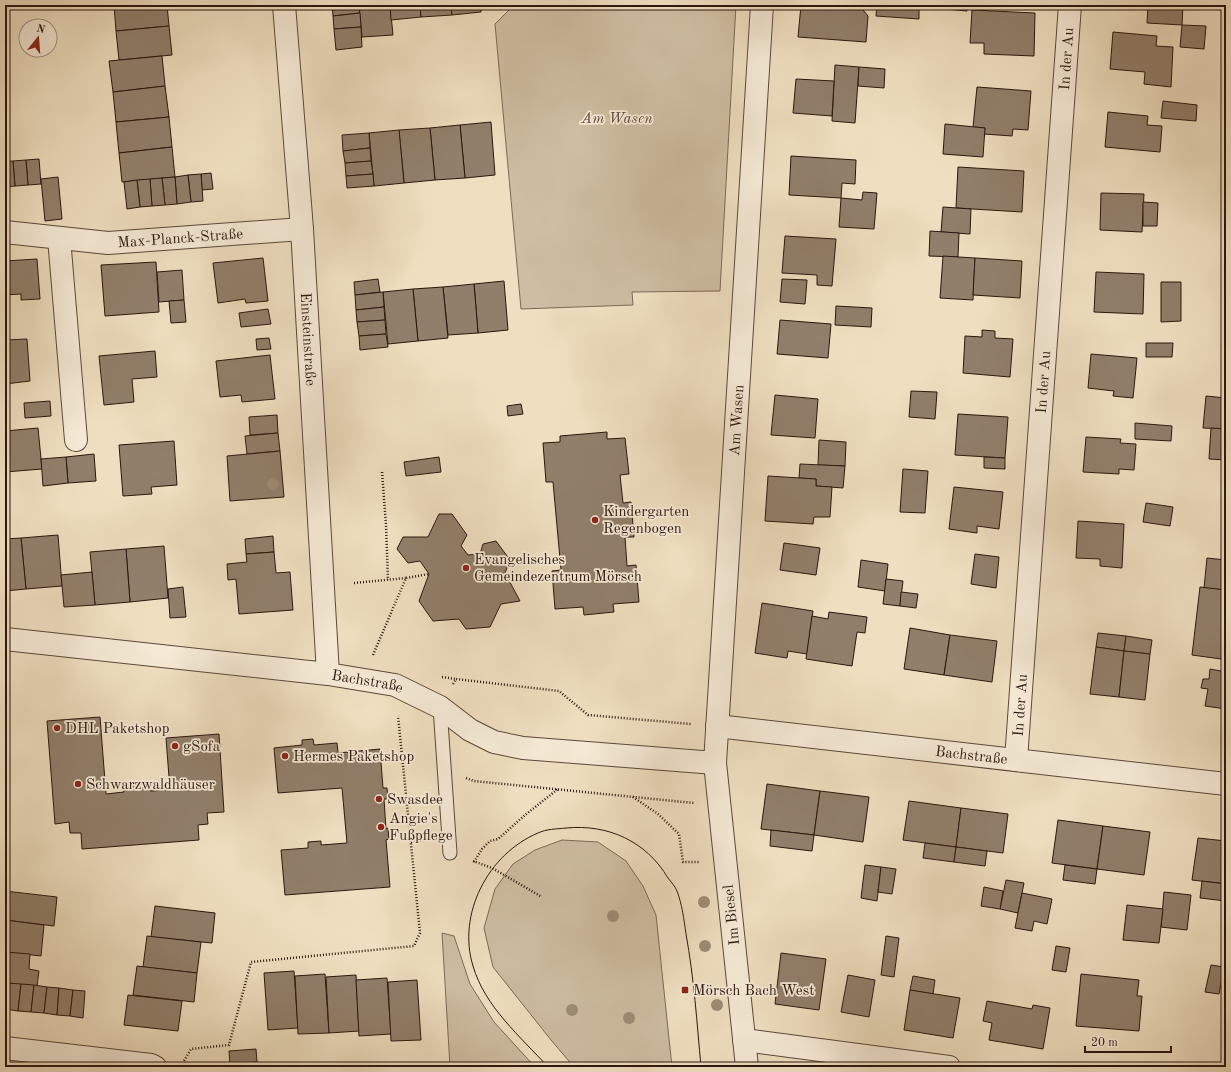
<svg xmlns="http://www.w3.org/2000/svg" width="1231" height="1072" viewBox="0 0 1231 1072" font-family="'Old Standard TT',serif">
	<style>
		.green { fill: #cebda2; stroke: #7c6a58 }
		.building { fill: #917f6b; stroke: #2b160e }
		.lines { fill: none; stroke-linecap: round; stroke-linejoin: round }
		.service-casing { stroke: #5c483a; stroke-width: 15 }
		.minor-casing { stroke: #5c483a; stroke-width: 24 }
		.path { stroke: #2b160e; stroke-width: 2.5; stroke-dasharray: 1 2; stroke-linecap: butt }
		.service { stroke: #f5ead6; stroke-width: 13 }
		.minor { stroke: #f5ead6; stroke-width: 22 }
		.tram { stroke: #2b160e; stroke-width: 1 }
		.tree { fill: #9e8c76 }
		.poi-dot { fill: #8f2418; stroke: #f5ead6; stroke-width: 1.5 }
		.labels { text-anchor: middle; stroke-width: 3.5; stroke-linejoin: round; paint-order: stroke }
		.street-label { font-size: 15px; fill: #2b160e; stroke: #f5ead6 }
		.park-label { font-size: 15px; font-style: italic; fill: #5c483a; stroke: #f5ead6 }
		.poi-label { font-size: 15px; fill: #2b160e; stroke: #f5ead6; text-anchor: start }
	</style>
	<rect width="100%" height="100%" fill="#efdfc0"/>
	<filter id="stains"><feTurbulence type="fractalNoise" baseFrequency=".005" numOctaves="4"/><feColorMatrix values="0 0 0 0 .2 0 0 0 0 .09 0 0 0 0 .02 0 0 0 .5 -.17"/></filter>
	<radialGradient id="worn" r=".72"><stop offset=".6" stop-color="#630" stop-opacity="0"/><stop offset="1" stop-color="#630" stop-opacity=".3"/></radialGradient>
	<g class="green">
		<path d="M514,5H736L720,291L632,292L633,305L521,309L495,24Z"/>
		<path d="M562,840L598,842L626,861L643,886L656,915L672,1067H574L551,1040L493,967L484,928L495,889L513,864L535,850Z"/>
		<path d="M442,933L454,936L470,984L494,1022L535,1067H450Z"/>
	</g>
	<g class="building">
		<path d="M114,5H167L169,26L116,31Z"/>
		<path d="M332,5H359L360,13L333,16Z"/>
		<path d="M359,5H390L393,35L362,37Z"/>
		<path d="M390,5H420L421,17L391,20Z"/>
		<path d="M420,5H451L452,15L421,17Z"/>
		<path d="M451,5H481V12L452,15Z"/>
		<path d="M801,5H859L868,16L866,42L798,37Z"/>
		<path d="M877,5H919V19L876,16Z"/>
		<path d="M934,5H968L967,11L934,8Z"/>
		<path d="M1148,5H1183L1182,25L1147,23Z"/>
		<path d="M972,10L1035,13L1034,56L984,54V43H970Z"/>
		<path d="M360,13L361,27L334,29L333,16Z"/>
		<path d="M1182,25L1206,26L1204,49L1180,47Z"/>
		<path d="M169,26L172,55L119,60L116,31Z"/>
		<path d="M361,27L362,47L336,50L334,29Z"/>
		<path d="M1113,32L1157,36L1156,46L1173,47L1171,87L1144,84L1145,72L1110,69Z"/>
		<path d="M162,56L165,86L113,92L109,61Z"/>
		<path d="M835,65L859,67L855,123L832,121Z"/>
		<path d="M859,67L885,69L884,88L858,86Z"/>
		<path d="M796,79L834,81L832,116L793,113Z"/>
		<path d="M165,86L169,117L116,122L113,92Z"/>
		<path d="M977,87L1031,91L1028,130L1013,129L1012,136L984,134L985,128L973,127Z"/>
		<path d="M1163,101L1197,105L1196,121L1161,118Z"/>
		<path d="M1108,112L1148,116L1147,125L1162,126L1160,152L1105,147Z"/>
		<path d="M169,117L172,147L119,153L116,122Z"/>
		<path d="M491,122L495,175L465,178L460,125Z"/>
		<path d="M945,124L985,128L983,157L943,154Z"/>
		<path d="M460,125L465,178L435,180L430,128Z"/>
		<path d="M430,128L435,180L404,183L399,130Z"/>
		<path d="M399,130L404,183L374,186L369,133Z"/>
		<path d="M369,133L370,148L343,151L342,135Z"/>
		<path d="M172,147L175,177L122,182L119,153Z"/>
		<path d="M370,148L371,161L345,163L343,151Z"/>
		<path d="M791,156L856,160L855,184L842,183L841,198L789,195Z"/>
		<path d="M39,159L41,184L28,185L26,160Z"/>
		<path d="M26,160L28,185L15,186L13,161Z"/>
		<path d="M5,161H13L15,186L5,187Z"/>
		<path d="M371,161L373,174L346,176L345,163Z"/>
		<path d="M958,167L1024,171L1022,212L956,208Z"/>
		<path d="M211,173L213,189L202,190L201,174Z"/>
		<path d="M201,174L203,201L191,202L188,175Z"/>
		<path d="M373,174L374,186L347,188L346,176Z"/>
		<path d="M188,175L191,202L177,204L175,177Z"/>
		<path d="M58,177L62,219L45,221L41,179Z"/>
		<path d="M175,177L177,204L165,205L162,178Z"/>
		<path d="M162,178L165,205L152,206L150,179Z"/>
		<path d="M150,179L152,206L140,207L137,180Z"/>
		<path d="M137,180L140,207L127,209L124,182Z"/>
		<path d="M863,192L877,193L874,229L839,227L841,198L862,200Z"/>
		<path d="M1101,193L1144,194L1142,232L1100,230Z"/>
		<path d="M1143,202L1158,203L1157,226H1143Z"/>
		<path d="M943,207L971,209L970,234L941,232Z"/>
		<path d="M930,231L959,233L958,257L929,256Z"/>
		<path d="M785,236L836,239L832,286L817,285V275L782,273Z"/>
		<path d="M943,256L975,258L973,300L940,298Z"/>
		<path d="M263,258L268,301L246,303L245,299L218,303L213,263Z"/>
		<path d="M975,258L1022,261L1020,298L973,295Z"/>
		<path d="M37,259L40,299L21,300V294L5,295V261Z"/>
		<path d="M156,262L159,312L105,316L101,265Z"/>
		<path d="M182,270L184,300L159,302L157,272Z"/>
		<path d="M1096,272L1144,274L1143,314L1094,312Z"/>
		<path d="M378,279L380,292L355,295L354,282Z"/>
		<path d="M782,279L807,280L805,304L780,302Z"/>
		<path d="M504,281L508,330L478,333L474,284Z"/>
		<path d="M1161,282H1181V321L1161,322Z"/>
		<path d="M474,284L478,333L448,335L443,287Z"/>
		<path d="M443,287L448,338L418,341L413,289Z"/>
		<path d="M413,289L418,341L388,344L383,292Z"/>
		<path d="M383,292L384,307L356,310L355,295Z"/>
		<path d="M184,300L186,322L171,323L169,301Z"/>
		<path d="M836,306L872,308L871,327L835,325Z"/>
		<path d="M384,307L385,320L357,322L356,310Z"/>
		<path d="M268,309L271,324L241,327L239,313Z"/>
		<path d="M385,320L386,334L359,336L357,322Z"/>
		<path d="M780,320L831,324L828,358L777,354Z"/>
		<path d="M982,330L995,331V338L1013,339L1010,377L963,373L965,336L982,337Z"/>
		<path d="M386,334L388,347L360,350L359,336Z"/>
		<path d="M269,338L271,349L257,350L256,339Z"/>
		<path d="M27,339L30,381L5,384V340Z"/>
		<path d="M1146,343H1173L1172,357H1146Z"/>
		<path d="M155,351L157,377L132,379L134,402L104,405L99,356Z"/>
		<path d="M1091,354L1137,358L1133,398L1113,396L1114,391L1088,388Z"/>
		<path d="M270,355L275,399L242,402L241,395L220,397L216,361Z"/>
		<path d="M911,391L937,392L935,419L909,417Z"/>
		<path d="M775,395L818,399L815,438L771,435Z"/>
		<path d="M1206,396L1226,398V429L1203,428Z"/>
		<path d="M50,401L51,416L25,418L24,403Z"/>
		<path d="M521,404L523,414L508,416L507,406Z"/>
		<path d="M958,414L1008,417L1005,458L955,455Z"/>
		<path d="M277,415L278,433L250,435L249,417Z"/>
		<path d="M1135,423L1172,426L1171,441L1135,439Z"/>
		<path d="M38,428L42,469L5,472V431Z"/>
		<path d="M1211,428L1226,429V460L1209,459Z"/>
		<path d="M607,432V439L625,438L629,474L620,475L623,503L631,502L634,537H625L627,566L636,565L639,602L613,604L614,612L584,615L583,607L555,609L552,571L561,570L553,482H546L543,443L560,442V436Z"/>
		<path d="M278,433L280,451L247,454L245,436Z"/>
		<path d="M1086,437L1121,439L1120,443L1136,444L1134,470L1119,469V474L1083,472Z"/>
		<path d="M819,440L846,442L845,466L818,465Z"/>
		<path d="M174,441L177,485L151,487L152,494L123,496L119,445Z"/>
		<path d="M280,451L284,497L230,501L227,456Z"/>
		<path d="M94,454L96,481L68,483L66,457Z"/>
		<path d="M66,457L68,483L43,486L41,459Z"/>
		<path d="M439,457L441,472L406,476L404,462Z"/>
		<path d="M984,457L1005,458V469L984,468Z"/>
		<path d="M800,464L845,466L843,488L816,486V479L799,478Z"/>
		<path d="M903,469L928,471L925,513L900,512Z"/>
		<path d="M768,476L816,479V486L832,487L830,517H814L813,524L765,521Z"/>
		<path d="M954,487L1003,492L999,529L977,526V533L949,529Z"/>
		<path d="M1146,503L1173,507L1170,526L1143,522Z"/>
		<path d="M439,514H452L467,535L461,546L468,555L480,554L483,544L496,541L510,560L505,573L520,601L501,604L490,627L466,629L459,619L433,621L419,601L429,574L420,561L408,563L397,549L403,537H428Z"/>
		<path d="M1078,521L1124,524L1122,568L1100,566V559L1076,558Z"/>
		<path d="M58,535L62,586L26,589L21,538Z"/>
		<path d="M273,536L274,552L246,554L245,539Z"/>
		<path d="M21,538L26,589L5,591V539Z"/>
		<path d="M784,543L820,548L816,575L780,570Z"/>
		<path d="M164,546L168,598L130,602L126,549Z"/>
		<path d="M126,549L130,602L95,605L90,552Z"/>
		<path d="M274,552L276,573L290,572L293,610L239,614L236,579L228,580L227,564L247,562L246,554Z"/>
		<path d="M975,554L999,557L996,588L971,584Z"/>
		<path d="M1207,558L1226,560V590L1204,588Z"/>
		<path d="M861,560L888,564L885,591L858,587Z"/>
		<path d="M92,572L95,605L64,607L61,575Z"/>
		<path d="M886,579L903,581L900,606L883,604Z"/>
		<path d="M183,587L186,617L170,618L168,589Z"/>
		<path d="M1200,587L1226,590V612L1221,659L1192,655Z"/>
		<path d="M901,592L918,594L916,608L900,606Z"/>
		<path d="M762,603L813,611L807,654L788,651L787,658L755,653Z"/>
		<path d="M829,612L867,617L865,633L857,632L852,666L806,659L812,616L828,619Z"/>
		<path d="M910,628L950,635L944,675L904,669Z"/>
		<path d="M1098,633L1126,636L1124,651L1096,647Z"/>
		<path d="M950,635L997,641L992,682L944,675Z"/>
		<path d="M1126,636L1152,640L1150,654L1124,651Z"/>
		<path d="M1096,647L1124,651L1119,697L1090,694Z"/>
		<path d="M1124,651L1150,654L1145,700L1119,697Z"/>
		<path d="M1210,669L1226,672V709L1205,706L1208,689L1201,688L1203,679H1209Z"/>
		<path d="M100,717L106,794L124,792L123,785L150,783V791L170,790L166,738L219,734L224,812L207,813L208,824L198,825L199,840L82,849L81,833H70L69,822L55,824L47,721Z"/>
		<path d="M313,739L314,745L337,743L338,753L380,749L383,788H387L388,799H384L386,829L388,828L389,839L386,840L390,887L285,895L281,850L308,848V842L321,841V845L347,843L342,788L278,793L274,748L302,745V740Z"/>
		<path d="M5,765L8,806H5Z"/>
		<path d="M767,784L820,791L814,835L761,829Z"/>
		<path d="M820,791L869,797L863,842L814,835Z"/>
		<path d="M909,801L961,808L956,847L903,840Z"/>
		<path d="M961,808L1008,814L1003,853L956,847Z"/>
		<path d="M1058,820L1103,826L1097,869L1052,863Z"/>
		<path d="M1103,826L1150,832L1144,875L1097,869Z"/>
		<path d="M771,830L814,835L812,851L770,846Z"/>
		<path d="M1198,838L1226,841V884L1192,880Z"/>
		<path d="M925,843L956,847L954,862L923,858Z"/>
		<path d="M956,847L987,851L985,866L954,862Z"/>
		<path d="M865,865L881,867L877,901L861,898Z"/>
		<path d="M1065,865L1097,869L1095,884L1063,880Z"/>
		<path d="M881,867L896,869L892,894L878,892Z"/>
		<path d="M1006,880L1024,883L1018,913L1000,909Z"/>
		<path d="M1202,881L1226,884V901L1200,898Z"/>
		<path d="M984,887L1003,891L1000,909L981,906Z"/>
		<path d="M5,891L57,897L54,926L5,920Z"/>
		<path d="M1164,892L1191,895L1187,930L1161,927Z"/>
		<path d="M1022,893L1052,899L1047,924L1034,921L1032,931L1015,928Z"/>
		<path d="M1127,905L1163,909L1159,943L1123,940Z"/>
		<path d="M155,906L215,913L212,943L151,937Z"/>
		<path d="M5,920L44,925L41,956L5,952Z"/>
		<path d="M147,936L201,942L197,973L143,967Z"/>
		<path d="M886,936L899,938L894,977L881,975Z"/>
		<path d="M1056,946L1070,948L1066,972L1052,970Z"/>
		<path d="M5,952L30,954L29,969L39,971L37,986L5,983Z"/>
		<path d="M781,953L826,959L819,1010L775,1004Z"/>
		<path d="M1211,965L1224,967L1219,994L1205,992Z"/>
		<path d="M137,966L197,973L194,1002L133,995Z"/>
		<path d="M294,971L298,1028L268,1030L264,973Z"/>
		<path d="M325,974L329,1033L298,1034L295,976Z"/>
		<path d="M1081,974L1139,980L1137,996H1142L1139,1031L1076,1026Z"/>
		<path d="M356,975L359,1031L329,1033L326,977Z"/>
		<path d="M848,975L875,980L869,1017L841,1012Z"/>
		<path d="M913,976L935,980L933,994L910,990Z"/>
		<path d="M387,978L391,1034L359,1036L356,980Z"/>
		<path d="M417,980L421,1040L391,1041L388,982Z"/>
		<path d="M5,983H7L5,1007Z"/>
		<path d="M7,983L21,984L18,1011L5,1009Z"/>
		<path d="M21,984L34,985L31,1012L18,1011Z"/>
		<path d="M34,985L47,987L44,1013L31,1012Z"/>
		<path d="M47,987L59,988L57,1015L44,1013Z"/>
		<path d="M59,988L73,990L70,1016L57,1015Z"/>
		<path d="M73,990L85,991L83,1018L70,1016Z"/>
		<path d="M910,990L960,998L953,1038L904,1030Z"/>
		<path d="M128,995L182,1001L178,1031L124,1025Z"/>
		<path d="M1226,999V1019H1223Z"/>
		<path d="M987,1001L1032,1009L1033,1005L1050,1008L1043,1049L989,1040L992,1023L983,1021Z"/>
		<path d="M256,1049L257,1062L230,1065L229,1051Z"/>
		<path d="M257,1062L258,1067H231L230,1065Z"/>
	</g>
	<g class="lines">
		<defs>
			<path id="service" d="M440,707L450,853"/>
			<g id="minor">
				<path id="s1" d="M284,5L302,229L328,674"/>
				<path id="s2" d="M5,232L108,243L302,229"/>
				<path d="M59,238L76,440"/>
				<path id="s3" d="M5,639L328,674L395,685L440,707L470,730L494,742L523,748L715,763"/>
				<path id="s4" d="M717,726L1226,784"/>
				<path id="s5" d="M1016,760L1070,5"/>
				<path d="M744,1040L949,1067"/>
				<path d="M5,1048L151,1065L155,1067"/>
				<path id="s6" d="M747,1067L715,763L762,5"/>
			</g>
		</defs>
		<use href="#service" class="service-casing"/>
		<use href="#minor" class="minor-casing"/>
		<g class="path">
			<path d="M382,472L386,525L388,580"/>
			<path d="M354,583L406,578"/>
			<path d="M373,655L406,578L429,574"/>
			<path d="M442,677L456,679"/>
			<path d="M453,684L456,679L559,691L588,715L691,724"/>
			<path d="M466,778L474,781L694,803"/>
			<path d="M633,797L658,814L679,834L683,862H700"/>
			<path d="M411,842L427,840"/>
			<path d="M473,861L492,868L542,897"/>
			<path d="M474,862L482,849L490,841L498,839L525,815L558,789"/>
			<path d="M181,1066L191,1049L229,1045L251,962L414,946L420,933L398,716"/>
		</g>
		<use href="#service" class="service"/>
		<use href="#minor" class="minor"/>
		<path class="tram" d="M548,1067C520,1036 485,1007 473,966C457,914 488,854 538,833C546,829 557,829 566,828C608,824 646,841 668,878C671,882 675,886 677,891C682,904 684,920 686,934C694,978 697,1023 701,1067"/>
	</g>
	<g class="tree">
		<circle cx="273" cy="484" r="6"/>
		<circle cx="704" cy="902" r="6"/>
		<circle cx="613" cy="916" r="6"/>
		<circle cx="705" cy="946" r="6"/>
		<circle cx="717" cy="1005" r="6"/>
		<circle cx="572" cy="1010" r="6"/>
		<circle cx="629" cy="1018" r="6"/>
	</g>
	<g class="poi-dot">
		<circle cx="595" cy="520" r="4"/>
		<circle cx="466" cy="568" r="4"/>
		<circle cx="57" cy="728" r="4"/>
		<circle cx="175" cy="746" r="4"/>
		<circle cx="285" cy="756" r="4"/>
		<circle cx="78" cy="784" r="4"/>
		<circle cx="379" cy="799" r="4"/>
		<circle cx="381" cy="827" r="4"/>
		<rect x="681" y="986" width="8" height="8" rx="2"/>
	</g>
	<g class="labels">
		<g class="street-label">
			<text dy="5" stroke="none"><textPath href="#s5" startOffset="703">In der Au</textPath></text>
			<text dy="5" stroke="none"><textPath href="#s2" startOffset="176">Max-Planck-Straße</textPath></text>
			<text dy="5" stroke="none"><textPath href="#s1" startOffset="335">Einsteinstraße</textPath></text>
			<text dy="5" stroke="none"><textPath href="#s5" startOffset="379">In der Au</textPath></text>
			<text dy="5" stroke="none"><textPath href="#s6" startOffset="649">Am Wasen</textPath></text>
			<text dy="5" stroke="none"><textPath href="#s3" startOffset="365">Bachstraße</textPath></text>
			<text dy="5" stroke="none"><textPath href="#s5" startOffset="55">In der Au</textPath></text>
			<text dy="5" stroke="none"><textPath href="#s4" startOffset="256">Bachstraße</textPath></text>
			<text transform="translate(731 915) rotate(-96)" y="5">Im Biesel</text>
		</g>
		<g class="park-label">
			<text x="617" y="123">Am Wasen</text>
		</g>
		<g class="poi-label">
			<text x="603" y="516">Kindergarten<tspan x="603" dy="17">Regenbogen</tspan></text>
			<text x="474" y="564">Evangelisches<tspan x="474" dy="17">Gemeindezentrum Mörsch</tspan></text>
			<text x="65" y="733">DHL Paketshop</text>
			<text x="183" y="751">gSofa</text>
			<text x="293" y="761">Hermes Paketshop</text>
			<text x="86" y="789">Schwarzwaldhäuser</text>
			<text x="387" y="804">Swasdee</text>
			<text x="389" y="823">Angie's<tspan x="389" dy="17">Fußpflege</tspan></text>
			<text x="693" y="995">Mörsch Bach West</text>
		</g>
	</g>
	<rect width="1231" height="1072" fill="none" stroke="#efdfc0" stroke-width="20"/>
	<rect x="6" y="6" width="1219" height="1060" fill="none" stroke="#2b160e" stroke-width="2"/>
	<rect x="10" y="10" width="1211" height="1052" fill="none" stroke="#2b160e"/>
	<g transform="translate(38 38) rotate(17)"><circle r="19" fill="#f5ead6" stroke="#a49586"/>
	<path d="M0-3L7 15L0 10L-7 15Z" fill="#8f2418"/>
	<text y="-6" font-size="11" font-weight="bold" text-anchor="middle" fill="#2b160e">N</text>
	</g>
	<path d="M1085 1046v6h86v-6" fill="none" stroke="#2b160e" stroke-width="2"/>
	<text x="1091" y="1046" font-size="12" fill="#2b160e" stroke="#f5ead6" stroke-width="3" paint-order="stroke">20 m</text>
	<rect width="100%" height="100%" filter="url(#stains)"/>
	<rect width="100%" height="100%" fill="url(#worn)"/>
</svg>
